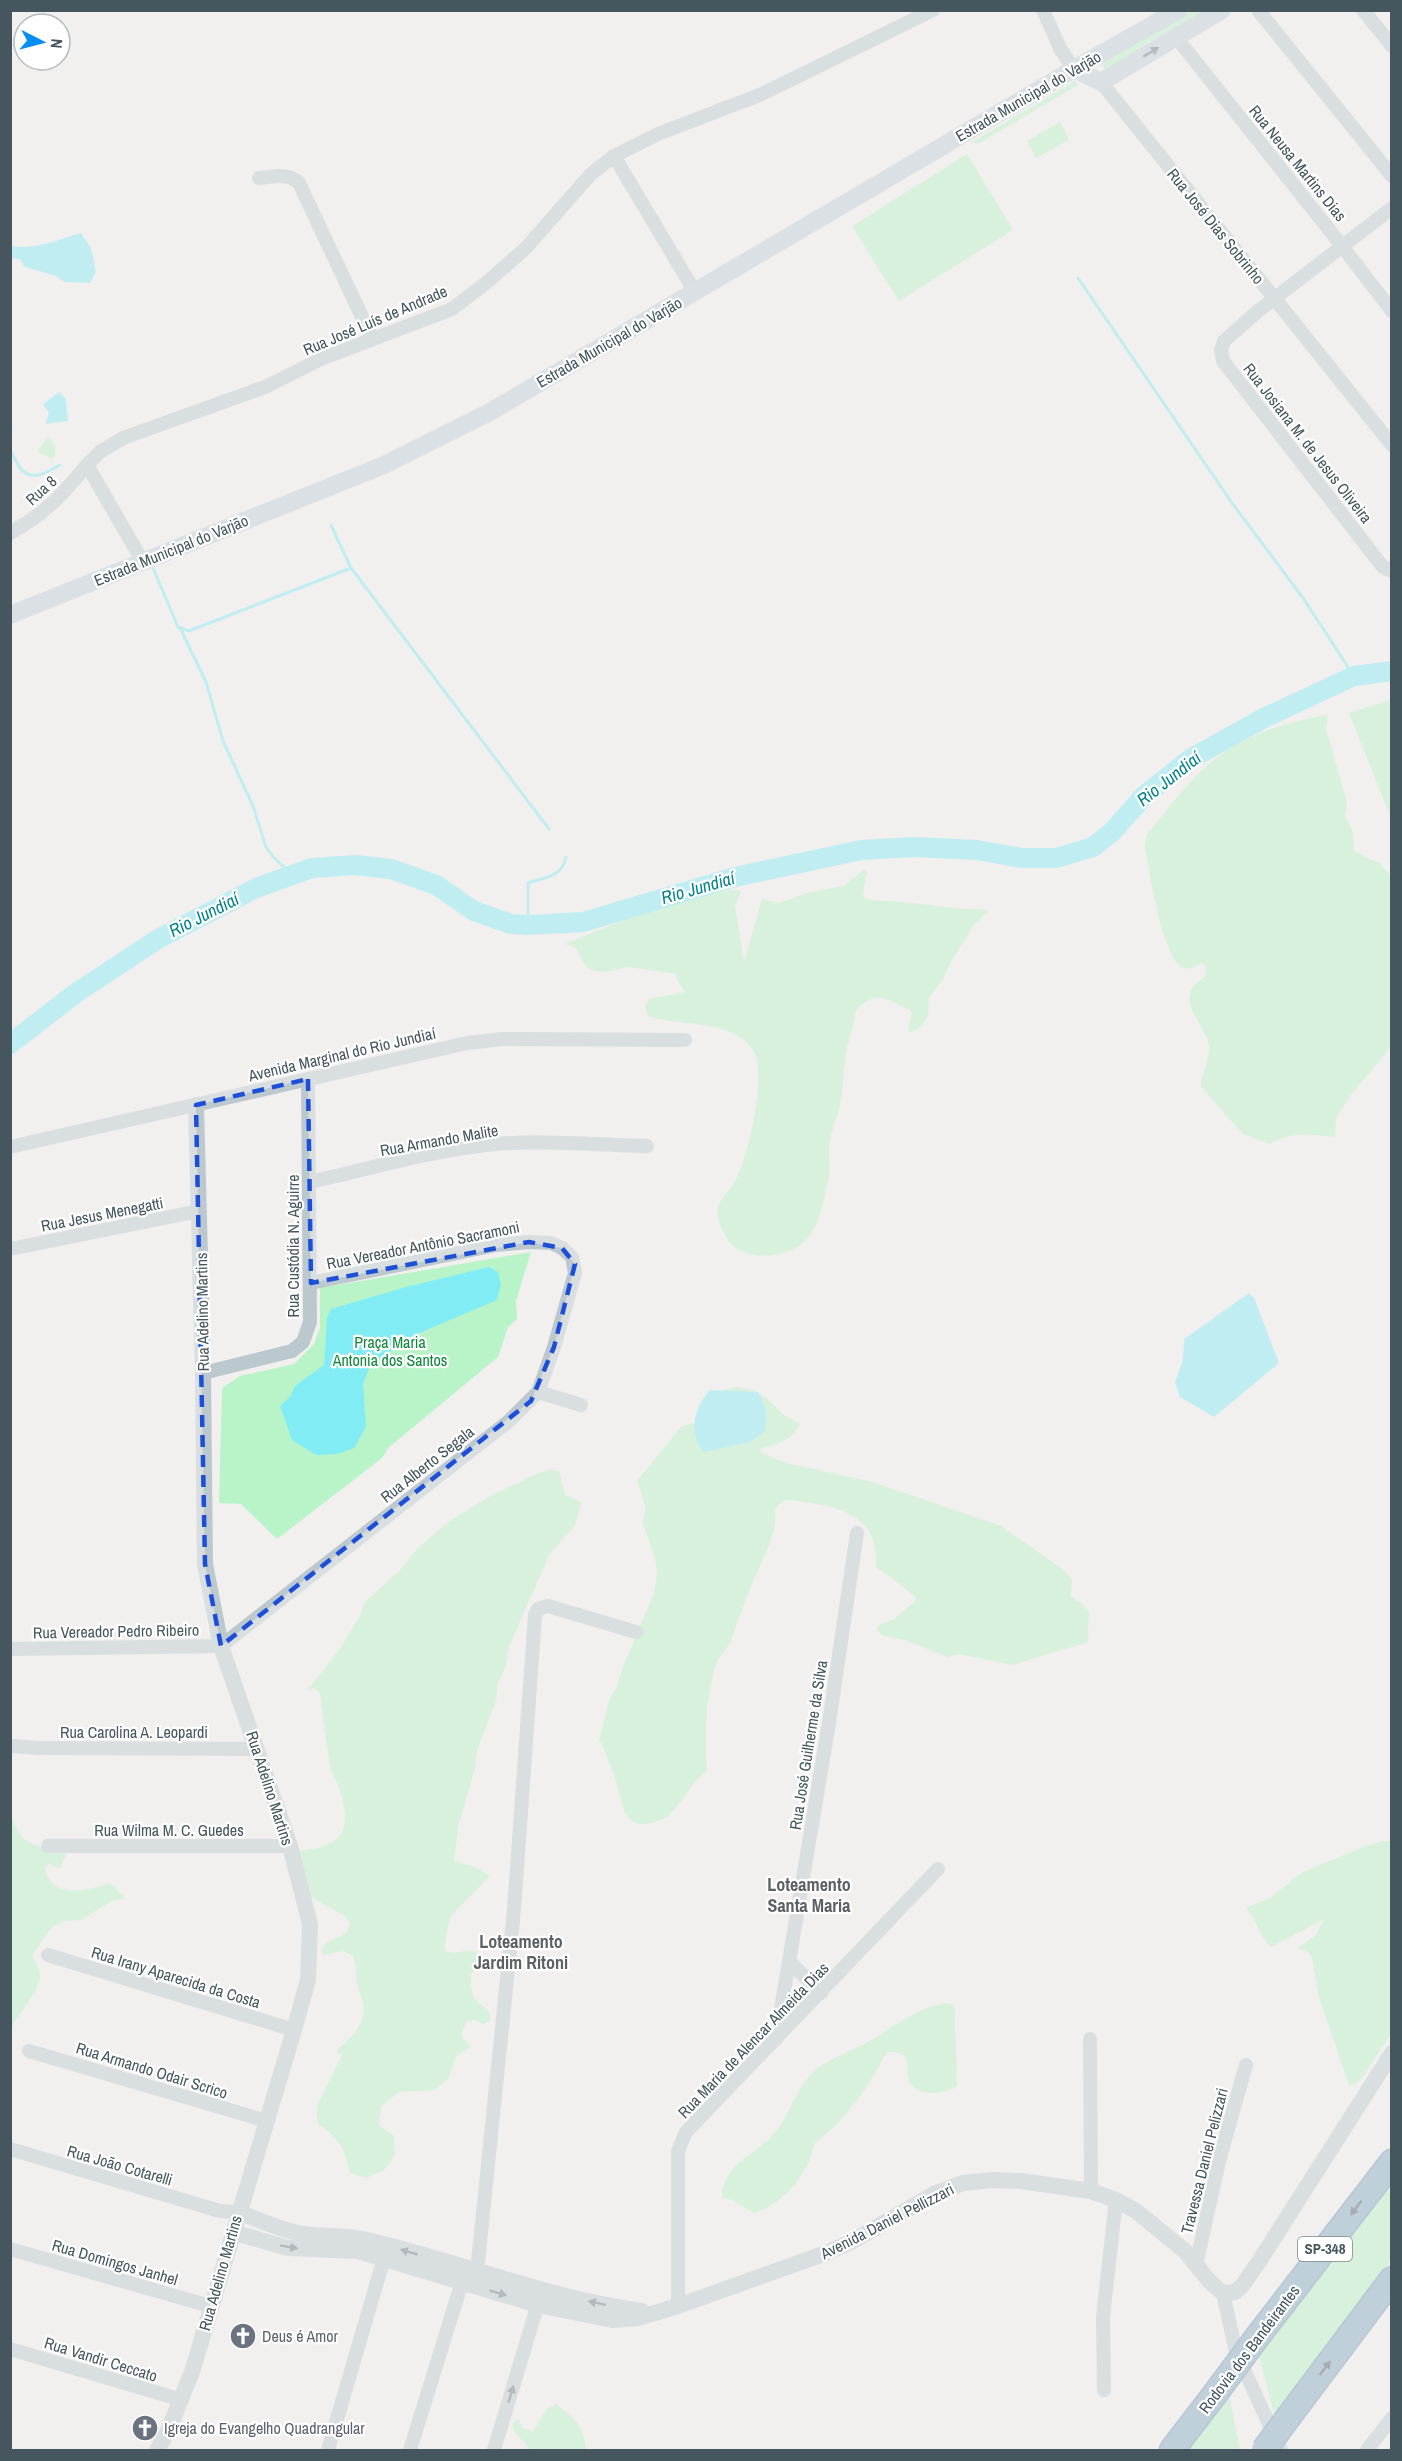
<svg xmlns="http://www.w3.org/2000/svg" width="1402" height="2461" viewBox="0 0 1402 2461" font-family="'Archivo Narrow',sans-serif">
	<style>
		.green { fill: #b9f3c8 }
		.water { fill: #82ecf5 }
		.lines { fill: none; stroke-linecap: round; stroke-linejoin: round }
		.stream { stroke: #82ecf5; stroke-width: 3 }
		.river { stroke: #82ecf5; stroke-width: 20 }
		.motorway-casing { stroke: #6d95af; stroke-width: 27 }
		.minor { stroke: #bbc9cf; stroke-width: 14 }
		.tertiary { stroke: #bbc9cf; stroke-width: 16 }
		.secondary { stroke: #beced8; stroke-width: 18 }
		.motorway { stroke: #82aac3; stroke-width: 24 }
		.motorway-bridge-casing { stroke: #6d95af; stroke-width: 27; stroke-linecap: butt }
		.motorway-bridge { stroke: #82aac3; stroke-width: 24 }
		.oneway { fill: #697a83 }
		.oneway2 { fill: #4b5e68 }
		.oneway3 { fill: #687880 }
		.marked { fill: none; stroke: #1d4ed8; stroke-width: 4.5; stroke-dasharray: 12 8; stroke-linejoin: round }
		.labels { text-anchor: middle; stroke-width: 4.5; stroke-linejoin: round; paint-order: stroke }
		.shield { fill: #fff; stroke: #7d898e; stroke-width: 1.5 }
		.shield-label { font-size: 15px; font-weight: bold; fill: #45565e }
		.street-label { font-size: 16px; fill: #45565e; stroke: #fff }
		.park-label { font-size: 16px; fill: #0e883a; stroke: #fff }
		.worship-label { font-size: 16px; fill: #5b616d; stroke: #fff; text-anchor: start }
		.water-label { font-size: 18px; font-style: italic; fill: #04838d; stroke: #fff }
		.neighbourhood-label { font-size: 18px; font-weight: bold; fill: #5b6165; stroke: #fff }
	</style>
	<rect width="100%" height="100%" fill="#f2efef"/>
	<g class="green">
		<path d="M1192,11H1203L1105,69L1101,63Z"/>
		<path d="M1075,81L1078,85L978,144L972,142Z"/>
		<path d="M1060,122L1069,140L1036,158L1027,141Z"/>
		<path d="M967,154L1013,230L899,301L852,226Z"/>
		<path d="M48,437L55,445V455L52,459L37,451Z"/>
		<path d="M1391,700H1392L1391,818L1349,713Z"/>
		<path d="M1328,715L1326,729L1347,802L1345,815L1353,833L1354,851L1381,864L1391,877V1047L1351,1095L1336,1118L1335,1137C1307,1134 1294,1131 1269,1144L1243,1134L1201,1087C1201,1073 1210,1061 1209,1046C1207,1028 1182,1008 1192,989C1195,984 1201,980 1205,976L1206,966L1202,963C1197,965 1190,970 1184,968C1163,963 1148,866 1145,845L1147,835C1165,812 1184,786 1207,766C1239,736 1285,722 1328,715Z"/>
		<path d="M864,870L867,872L863,895L868,900C909,901 949,909 989,910L973,926L951,962L942,981L929,998L928,1017L920,1027L909,1033C906,1025 913,1019 911,1011C898,1005 883,993 869,1000C866,1001 860,1006 858,1008C855,1012 854,1021 853,1026C850,1037 846,1049 845,1061C843,1076 843,1091 840,1106C837,1117 832,1129 830,1141C828,1153 831,1165 829,1177C824,1198 821,1223 806,1240C791,1258 748,1262 731,1244C724,1236 720,1226 718,1216C714,1203 727,1195 733,1185C748,1161 768,1073 753,1050C732,1018 679,1027 648,1016L645,1006L649,999L685,992L676,978L677,974L628,967L606,972L595,971L586,967L576,948L565,944C621,920 676,899 737,889L741,892L735,904L744,963L762,899L779,903L807,893L843,886Z"/>
		<path d="M531,1252L516,1301L517,1319L508,1327L498,1357L388,1448L382,1458L277,1539L241,1504L219,1503L222,1388L240,1376L294,1364L314,1344L320,1328V1288Z"/>
		<path d="M735,1387C775,1390 770,1414 800,1423C794,1440 777,1444 761,1449L760,1452L786,1463L873,1482L1001,1526L1064,1570L1072,1579L1071,1597L1080,1602L1089,1611L1088,1642L1013,1665L959,1654L947,1657L905,1640L884,1636L877,1630V1626L894,1619L917,1599C911,1591 886,1575 876,1567C876,1559 876,1550 874,1543C864,1507 819,1504 789,1500L782,1501L775,1510C777,1537 763,1558 752,1583C744,1602 738,1623 730,1643C726,1650 720,1655 717,1662C705,1694 705,1738 707,1771C691,1782 684,1800 671,1813C664,1820 654,1823 646,1824C622,1826 622,1802 617,1784C613,1771 607,1758 602,1744L599,1741L609,1701L617,1686L623,1667L654,1593L657,1574L655,1558L643,1524L645,1505L637,1481L681,1427L697,1422C707,1400 709,1393 735,1387Z"/>
		<path d="M549,1470L559,1471L565,1495L581,1502L575,1526L549,1555L509,1647L506,1666L498,1682L496,1701L477,1750L475,1769L459,1823L454,1861L473,1866L488,1874L489,1877L452,1915L449,1921L444,1950C459,1957 464,1947 476,1952L481,1964L471,1974C471,1982 470,1992 475,1999C482,2008 492,2007 490,2021L483,2024L475,2020L466,2022L461,2036L471,2047L456,2056L449,2078L435,2090L399,2092L381,2106L379,2125L394,2136L395,2156L383,2171L366,2178L350,2173C344,2147 340,2139 318,2124L316,2108L342,2055L337,2052L338,2049C352,2036 367,2024 363,2002C361,1996 358,1990 357,1984C355,1974 357,1966 353,1956L343,1951L323,1955L321,1951L325,1944L347,1932L350,1923L343,1915L303,1893L297,1851C342,1847 354,1833 339,1788C337,1781 332,1775 330,1767C326,1743 323,1718 320,1693L314,1688L307,1691L341,1647L361,1614L364,1603L399,1571L419,1547L448,1522L490,1496L538,1473Z"/>
		<path d="M11,1816C14,1822 17,1832 22,1837C33,1849 52,1846 66,1854L60,1869L49,1864L45,1867C50,1900 87,1891 110,1883L126,1899L113,1900L81,1920L64,1921L50,1929L32,1956C34,1961 40,1968 40,1973C40,1993 19,2011 11,2029Z"/>
		<path d="M1384,1841H1392L1391,2033L1363,2077L1355,2084L1349,2085L1318,1994L1312,1957L1308,1952L1297,1948L1315,1936L1324,1919L1271,1947C1260,1937 1256,1919 1246,1908L1268,1899L1303,1872L1363,1847Z"/>
		<path d="M947,2003L952,2004L955,2010L957,2086C947,2095 916,2097 909,2081C904,2066 916,2051 887,2052C866,2090 849,2117 814,2144C810,2173 782,2205 754,2213L732,2200L722,2198C721,2167 752,2156 771,2137C787,2121 793,2096 808,2078C821,2061 843,2055 862,2045C890,2031 914,2007 947,2003Z"/>
		<path d="M1391,2180V2260L1274,2414L1259,2355Z"/>
		<path d="M1229,2394L1240,2450H1187L1191,2446Z"/>
		<path d="M556,2404C575,2418 584,2426 586,2450H530L514,2431L512,2423L519,2419L522,2428L533,2431L547,2409Z"/>
	</g>
	<g class="water">
		<path d="M81,233L91,248L96,272L90,283L65,282L56,276L25,267L19,259L11,258V246C37,250 56,240 81,233Z"/>
		<path d="M59,392L66,399L68,421L45,424L49,413L43,404Z"/>
		<path d="M489,1267L498,1272L501,1285L497,1300L410,1337L370,1366L363,1384L366,1427L354,1448L337,1454L316,1455L292,1440L280,1406L290,1397L295,1386L324,1365L327,1318L331,1309L406,1287Z"/>
		<path d="M1249,1293L1254,1298L1279,1363L1214,1417L1180,1397L1175,1383L1183,1359L1184,1339Z"/>
		<path d="M710,1390L758,1392L766,1410L765,1431L750,1442L703,1452C688,1432 694,1407 710,1390Z"/>
	</g>
	<g class="lines">
		<g class="stream">
			<path d="M1078,278L1232,503L1303,598L1354,676"/>
			<path d="M10,423L11,427"/>
			<path d="M11,453C15,458 17,464 21,469C33,483 48,471 60,465"/>
			<path d="M331,525L351,568L549,829"/>
			<path d="M153,568L178,627L189,631L351,568"/>
			<path d="M180,628L206,682L223,741L253,806L266,847L273,857L293,875"/>
			<path d="M528,925V883C546,877 562,877 566,857"/>
		</g>
		<path class="river" d="M10,1044L76,993L158,939L256,888L312,868L355,865L391,869L436,885L474,911L511,924L528,925L583,922L735,877L861,850L914,847L977,850L1021,858H1056L1093,847L1112,832L1145,795L1190,759L1264,718L1354,676L1392,671"/>
		<defs>
			<g id="motorway">
				<path d="M1258,2336L1392,2162"/>
				<path d="M1290,2415L1392,2279"/>
				<path d="M1172,2450L1215,2394"/>
			</g>
		</defs>
		<use href="#motorway" class="motorway-casing"/>
		<g class="minor">
			<path d="M1043,10L1061,50L1074,69"/>
			<path d="M1258,10L1392,176"/>
			<path d="M1363,10L1392,46"/>
			<path d="M1176,37L1342,246L1392,311"/>
			<path d="M1101,82L1392,445"/>
			<path d="M614,156L695,292"/>
			<path d="M259,178C273,177 288,172 299,183L372,338"/>
			<path d="M1392,208L1258,311L1224,341L1221,350L1223,361L1383,567L1392,571"/>
			<path d="M10,533C45,514 62,495 87,465"/>
			<path d="M143,562L87,465L100,452L123,438L265,387L321,359L452,309L486,283L525,249L590,175L614,156L658,134L762,94L933,10"/>
			<path d="M10,1147L467,1043L503,1039L685,1040"/>
			<path d="M310,1182C368,1169 426,1152 486,1145C539,1139 594,1145 647,1146"/>
			<path d="M10,1249L199,1211"/>
			<path d="M203,1373L292,1351L303,1342L310,1322L308,1079"/>
			<path d="M538,1392L581,1405"/>
			<path d="M10,1649L221,1646L509,1421L538,1392L554,1347L575,1273L572,1257L562,1248L551,1243L529,1242L496,1245L311,1283"/>
			<path d="M10,1746L40,1748L257,1749"/>
			<path d="M48,1846H290"/>
			<path d="M48,1955L294,2030"/>
			<path d="M789,1961L821,1993"/>
			<path d="M776,2039L829,1723L857,1533"/>
			<path d="M1090,2039L1091,2191"/>
			<path d="M29,2051L267,2121"/>
			<path d="M10,2149L220,2211L238,2212"/>
			<path d="M10,2249L210,2306"/>
			<path d="M1196,2265L1219,2161L1246,2065"/>
			<path d="M477,2272L514,1910L535,1615L538,1609L548,1606L636,1632"/>
			<path d="M1223,2293L1236,2352L1281,2450"/>
			<path d="M678,2306V2151L686,2132L938,1869"/>
			<path d="M10,2349L182,2400"/>
			<path d="M1104,2390L1103,2317L1116,2200"/>
			<path d="M328,2450L384,2258"/>
			<path d="M410,2450L462,2282"/>
			<path d="M494,2450L540,2297"/>
			<path d="M1367,2450L1392,2418"/>
		</g>
		<g class="tertiary">
			<path d="M238,2212C260,2220 281,2230 303,2234C323,2237 343,2235 363,2239C456,2260 546,2298 642,2311"/>
			<path d="M232,2232L288,2248L358,2251L538,2305L612,2320L638,2318L678,2306L826,2253L851,2242L936,2193L963,2183L992,2180L1021,2181L1091,2191L1116,2200L1136,2211L1185,2251L1210,2282L1223,2293L1235,2292L1242,2286L1260,2260L1392,2053"/>
			<path d="M157,2450L168,2431L192,2372L294,2030L308,1980L310,1924L290,1846L221,1646L205,1564L203,1373L196,1105"/>
		</g>
		<g class="secondary">
			<path d="M1074,69L1101,82L1222,10"/>
			<path d="M10,615L384,465L490,412L1074,69L1179,10"/>
		</g>
		<use href="#motorway" class="motorway"/>
		<defs>
			<g id="motorway-bridge">
				<path d="M1215,2394L1258,2336"/>
				<path d="M1264,2450L1290,2415"/>
			</g>
		</defs>
		<use href="#motorway-bridge" class="motorway-bridge-casing"/>
		<use href="#motorway-bridge" class="motorway-bridge"/>
	</g>
	<defs><path id="oneway-solid" d="M-6-.8H1V-3.2L6.5 0L1 3.2V.8H-6Z" transform="scale(1.5)"/></defs>
	<use class="oneway" href="#oneway-solid" transform="translate(1151 52) rotate(-31)"/>
	<g class="oneway2">
		<use href="#oneway-solid" transform="translate(1356 2208) rotate(127)"/>
		<use href="#oneway-solid" transform="translate(1325 2368) rotate(-53)"/>
	</g>
	<g class="oneway3">
		<use href="#oneway-solid" transform="translate(289 2247) rotate(10)"/>
		<use href="#oneway-solid" transform="translate(409 2252) rotate(-164)"/>
		<use href="#oneway-solid" transform="translate(498 2293) rotate(17)"/>
		<use href="#oneway-solid" transform="translate(597 2303) rotate(-168)"/>
		<use href="#oneway-solid" transform="translate(511 2394) rotate(-73)"/>
	</g>
	<path d="M0 0H1402V2461H0ZM308,1079L311,1283L529,1242L562,1248L575,1264L554,1347L531,1401L221,1646L205,1564L196,1105Z" fill="#f2efef" fill-opacity=".55" fill-rule="evenodd"/>
	<path class="marked" d="M308,1079L311,1283L529,1242L562,1248L575,1264L554,1347L531,1401L221,1646L205,1564L196,1105Z"/>
	<defs>
		<symbol id="church-disc" viewBox="-11 -11 22 22"><circle r="9.5" fill="#6b7280" stroke="#fff"/><path d="M-1.2-6h2.4v3.5h3.3v2.4h-3.3V6h-2.4V-.1h-3.3v-2.4h3.3Z" fill="#fff"/></symbol>
	</defs>
	<g fill-rule="evenodd">
		<use href="#church-disc" x="228" y="2321" width="30" height="30"/>
		<use href="#church-disc" x="130" y="2413" width="30" height="30"/>
	</g>
	<g class="labels">
		<rect class="shield" x="1298" y="2237" width="54" height="24" rx="4.5"/>
		<g class="shield-label">
			<text x="1325" y="2254">SP-348</text>
		</g>
		<g class="street-label">
			<text transform="translate(1028 96) rotate(-30)" y="6">Estrada Municipal do Varjão</text>
			<text transform="translate(1298 163) rotate(51)" y="6">Rua Neusa Martins Dias</text>
			<text transform="translate(1216 226) rotate(51)" y="6">Rua José Dias Sobrinho</text>
			<text transform="translate(375 320) rotate(-23)" y="6">Rua José Luís de Andrade</text>
			<text transform="translate(609 342) rotate(-30)" y="6">Estrada Municipal do Varjão</text>
			<text transform="translate(1308 443) rotate(52)" y="6">Rua Josiana M. de Jesus Oliveira</text>
			<text transform="translate(41 490) rotate(-42)" y="6">Rua 8</text>
			<text transform="translate(171 550) rotate(-22)" y="6">Estrada Municipal do Varjão</text>
			<text transform="translate(342 1054) rotate(-13)" y="6">Avenida Marginal do Rio Jundiaí</text>
			<text transform="translate(439 1140) rotate(-10)" y="6">Rua Armando Malite</text>
			<text transform="translate(102 1214) rotate(-11)" y="6">Rua Jesus Menegatti</text>
			<text transform="translate(423 1245) rotate(-11)" y="6">Rua Vereador Antônio Sacramoni</text>
			<text transform="translate(293 1246) rotate(-90)" y="6">Rua Custódia N. Aguirre</text>
			<text transform="translate(202 1312) rotate(-91)" y="6">Rua Adelino Martins</text>
			<text transform="translate(427 1464) rotate(-38)" y="6">Rua Alberto Segala</text>
			<text transform="translate(116 1631) rotate(-1)" y="6">Rua Vereador Pedro Ribeiro</text>
			<text x="134" y="1738">Rua Carolina A. Leopardi</text>
			<text transform="translate(808 1745) rotate(-81)" y="6">Rua José Guilherme da Silva</text>
			<text transform="translate(270 1788) rotate(72)" y="6">Rua Adelino Martins</text>
			<text x="169" y="1836">Rua Wilma M. C. Guedes</text>
			<text transform="translate(176 1977) rotate(17)" y="6">Rua Irany Aparecida da Costa</text>
			<text transform="translate(753 2040) rotate(-46)" y="6">Rua Maria de Alencar Almeida Dias</text>
			<text transform="translate(152 2070) rotate(17)" y="6">Rua Armando Odair Scrico</text>
			<text transform="translate(1204 2161) rotate(-76)" y="6">Travessa Daniel Pelizzari</text>
			<text transform="translate(120 2165) rotate(16)" y="6">Rua João Cotarelli</text>
			<text transform="translate(887 2221) rotate(-27)" y="6">Avenida Daniel Pellizzari</text>
			<text transform="translate(115 2262) rotate(16)" y="6">Rua Domingos Janhel</text>
			<text transform="translate(220 2273) rotate(-74)" y="6">Rua Adelino Martins</text>
			<text transform="translate(1249 2349) rotate(-53)" y="6">Rodovia dos Bandeirantes</text>
			<text transform="translate(101 2359) rotate(17)" y="6">Rua Vandir Ceccato</text>
		</g>
		<g class="park-label">
			<text x="390" y="1348">Praça Maria<tspan x="390" dy="18">Antonia dos Santos</tspan></text>
		</g>
		<g class="worship-label">
			<text x="262" y="2342">Deus é Amor</text>
			<text x="164" y="2434">Igreja do Evangelho Quadrangular</text>
		</g>
		<g class="water-label">
			<text transform="translate(1169 779) rotate(-38)" y="6">Rio Jundiaí</text>
			<text transform="translate(698 888) rotate(-16)" y="6">Rio Jundiaí</text>
			<text transform="translate(204 915) rotate(-27)" y="6">Rio Jundiaí</text>
		</g>
		<g class="neighbourhood-label">
			<text x="809" y="1891">Loteamento<tspan x="809" dy="21">Santa Maria</tspan></text>
			<text x="521" y="1948">Loteamento<tspan x="521" dy="21">Jardim Ritoni</tspan></text>
		</g>
	</g>
	<rect width="1402" height="2461" fill="none" stroke="#45565e" stroke-width="24"/>
	<g transform="translate(42 42) rotate(96)"><circle r="28" fill="#ffffff" stroke="#b5bbbf" stroke-width="1.5"/>
	<path d="M0-4.5L10 22L0 15L-10 22Z" fill="#078ef3"/>
	<text y="-9" font-size="16" font-weight="bold" text-anchor="middle" fill="#45565e">N</text>
	</g>
</svg>
